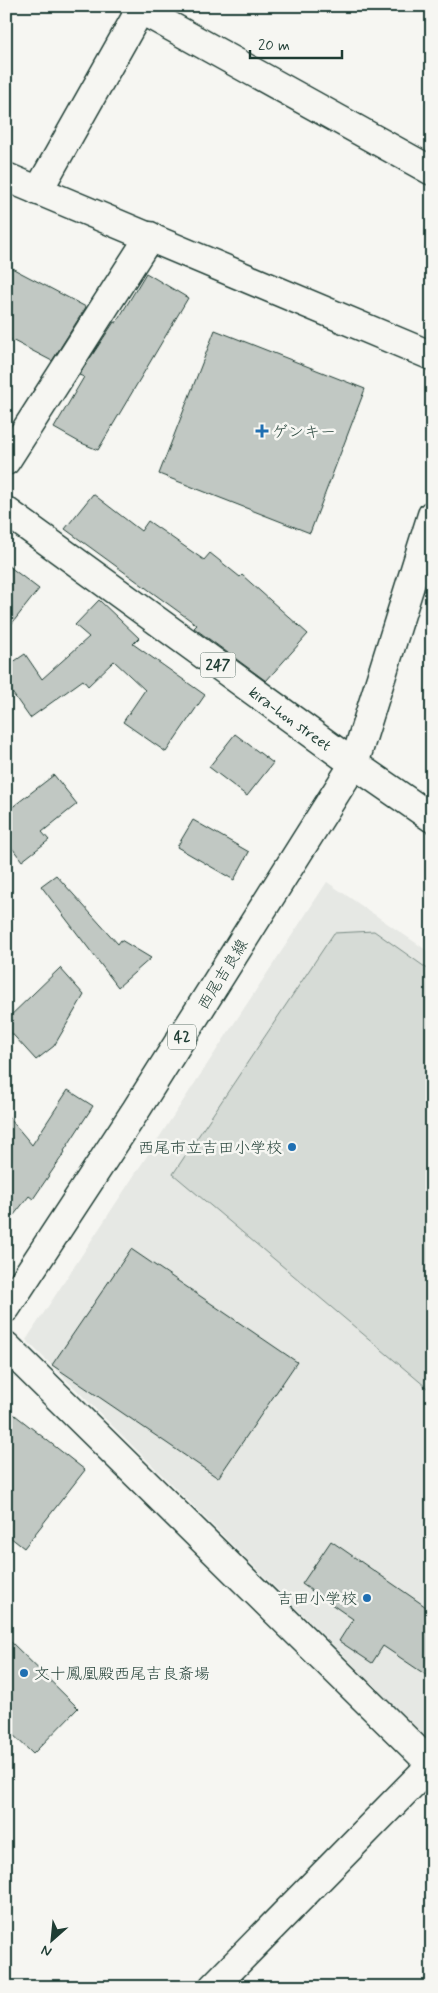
<svg xmlns="http://www.w3.org/2000/svg" width="438" height="1993" viewBox="0 0 438 1993" font-family="Mynerve,'Klee One',sans-serif">
	<style>
		.built { fill: #e6e8e4 }
		.green { fill: #d6dbd6; stroke: #7a8c85 }
		.building { fill: #c1c8c3; stroke: #1f3d34 }
		.lines { fill: none; stroke-linecap: round; stroke-linejoin: round }
		.minor-casing { stroke: #1f3d34; stroke-width: 31 }
		.major-casing { stroke: #1f3d34; stroke-width: 31 }
		.highway-casing { stroke: #1f3d34; stroke-width: 31 }
		.minor { stroke: #f6f6f2; stroke-width: 28 }
		.major { stroke: #f6f6f2; stroke-width: 28 }
		.highway { stroke: #f6f6f2; stroke-width: 28 }
		.poi-dot { fill: #1f6fb2; stroke: #f6f6f2; stroke-width: 2 }
		.labels { text-anchor: middle; stroke-width: 5; stroke-linejoin: round; paint-order: stroke }
		.shield { fill: #f6f6f2; stroke: #60746d; stroke-width: 1 }
		.shield-label { font-size: 15px; font-weight: bold; fill: #1f3d34 }
		.poi-label { font-size: 16px; fill: #1f3d34; stroke: #f6f6f2; text-anchor: start }
		.street-label { font-size: 16px; fill: #1f3d34; stroke: #f6f6f2 }
	</style>
	<rect width="100%" height="100%" fill="#f6f6f2"/>
	<filter id="ink" filterUnits="userSpaceOnUse"><feTurbulence type="fractalNoise" baseFrequency=".02" numOctaves="2"/><feDisplacementMap in="SourceGraphic" scale="10" xChannelSelector="R" yChannelSelector="G"/><feConvolveMatrix kernelMatrix="1 2 1 2 8 2 1 2 1" color-interpolation-filters="sRGB"/></filter>
	<g filter="url(#ink)">
		<path class="built" d="M327,882L432,954V1743L26,1340Z"/>
		<path class="green" d="M374,931L432,972V1392L173,1174L334,933Z"/>
		<g class="building">
			<path d="M6,265L86,307L52,361L6,337Z"/>
			<path d="M146,273L188,298L98,450L79,442L54,428L84,377L79,375L114,322L116,323Z"/>
			<path d="M215,330L365,389L310,533L159,474Z"/>
			<path d="M93,494L141,531L148,521L204,560L210,553L240,577L242,575L308,634L266,681L194,628L197,625L65,529Z"/>
			<path d="M6,564L39,589L6,631Z"/>
			<path d="M99,600L139,638L133,644L205,695L166,752L123,722L145,690L114,661L88,686L83,680L30,718L6,684V667L25,654L42,679L89,637L75,625Z"/>
			<path d="M235,734L273,763L247,796L209,767Z"/>
			<path d="M54,775L77,804L42,832L49,840L22,861L6,840V812Z"/>
			<path d="M193,820L249,852L234,880L177,847Z"/>
			<path d="M56,875L118,944L121,940L151,958L118,987L41,886Z"/>
			<path d="M60,968L84,995L54,1046L36,1060L6,1027V1020Z"/>
			<path d="M68,1090L93,1106L64,1151L65,1152L33,1199L29,1196L6,1225V1114L32,1145Z"/>
			<path d="M131,1249L297,1362L218,1478L52,1365Z"/>
			<path d="M6,1408L85,1470L24,1548L6,1534Z"/>
			<path d="M331,1541L432,1611V1679L383,1646L372,1663L339,1641L353,1619L302,1584Z"/>
			<path d="M6,1637L78,1708L33,1754L6,1728Z"/>
		</g>
		<g class="lines">
			<defs>
				<g id="minor">
					<path d="M134,6L432,171"/>
					<path d="M6,177L432,356"/>
					<path d="M38,191L140,10"/>
					<path d="M6,461L150,236"/>
					<path d="M354,764L432,515"/>
					<path d="M6,1346L432,1765"/>
					<path d="M213,1987L431,1765"/>
				</g>
				<path id="major" d="M6,1308L136,1110L354,764"/>
				<g id="highway">
					<path id="s1" d="M6,511L354,764L432,818"/>
				</g>
			</defs>
			<use href="#minor" class="minor-casing"/>
			<use href="#major" class="major-casing"/>
			<use href="#highway" class="highway-casing"/>
			<use href="#minor" class="minor"/>
			<use href="#major" class="major"/>
			<use href="#highway" class="highway"/>
		</g>
	</g>
	<g class="poi-dot">
		<path d="M259.5 423.5h5v5h5v5h-5v5h-5v-5h-5v-5h5z"/>
		<circle cx="292" cy="1147" r="5"/>
		<circle cx="367" cy="1598" r="5"/>
		<circle cx="24" cy="1673" r="5"/>
	</g>
	<g class="labels">
		<g class="shield">
			<rect x="200.5" y="652.5" width="35" height="25" rx="4"/>
			<rect x="168" y="1024.5" width="28" height="25" rx="4"/>
		</g>
		<g class="shield-label">
			<text x="218" y="670">247</text>
			<text x="182" y="1042">42</text>
		</g>
		<g class="poi-label">
			<text x="272" y="437">ゲンキー</text>
			<text x="282" y="1153" text-anchor="end">西尾市立吉田小学校</text>
			<text x="357" y="1604" text-anchor="end">吉田小学校</text>
			<text x="34" y="1679">文十鳳凰殿西尾吉良斎場</text>
		</g>
		<g class="street-label">
			<text dy="6" stroke="none"><textPath href="#s1" startOffset="352">kira-hon street</textPath></text>
			<text transform="translate(222 974) rotate(-58)" y="6">西尾吉良線</text>
		</g>
	</g>
	<rect width="438" height="1993" fill="none" stroke="#f6f6f2" stroke-width="25"/>
	<rect x="12" y="12" width="413" height="1968" fill="none" stroke="#1f3d34" stroke-width="2" filter="url(#ink)"/>
	<g transform="translate(52 1940) rotate(207)" stroke="#f6f6f2" stroke-width="4" paint-order="stroke">
	<path d="M0-4L9 19L0 12L-9 19Z" fill="#1f3d34"/>
	<text y="-8" font-size="14" font-weight="bold" text-anchor="middle" fill="#1f3d34">N</text>
	</g>
	<path d="M250 50v8h92v-8" fill="none" stroke="#1f3d34" stroke-width="2.5"/>
	<text x="258" y="50" font-size="15" fill="#1f3d34" stroke="#f6f6f2" stroke-width="4" paint-order="stroke">20 m</text>
</svg>
